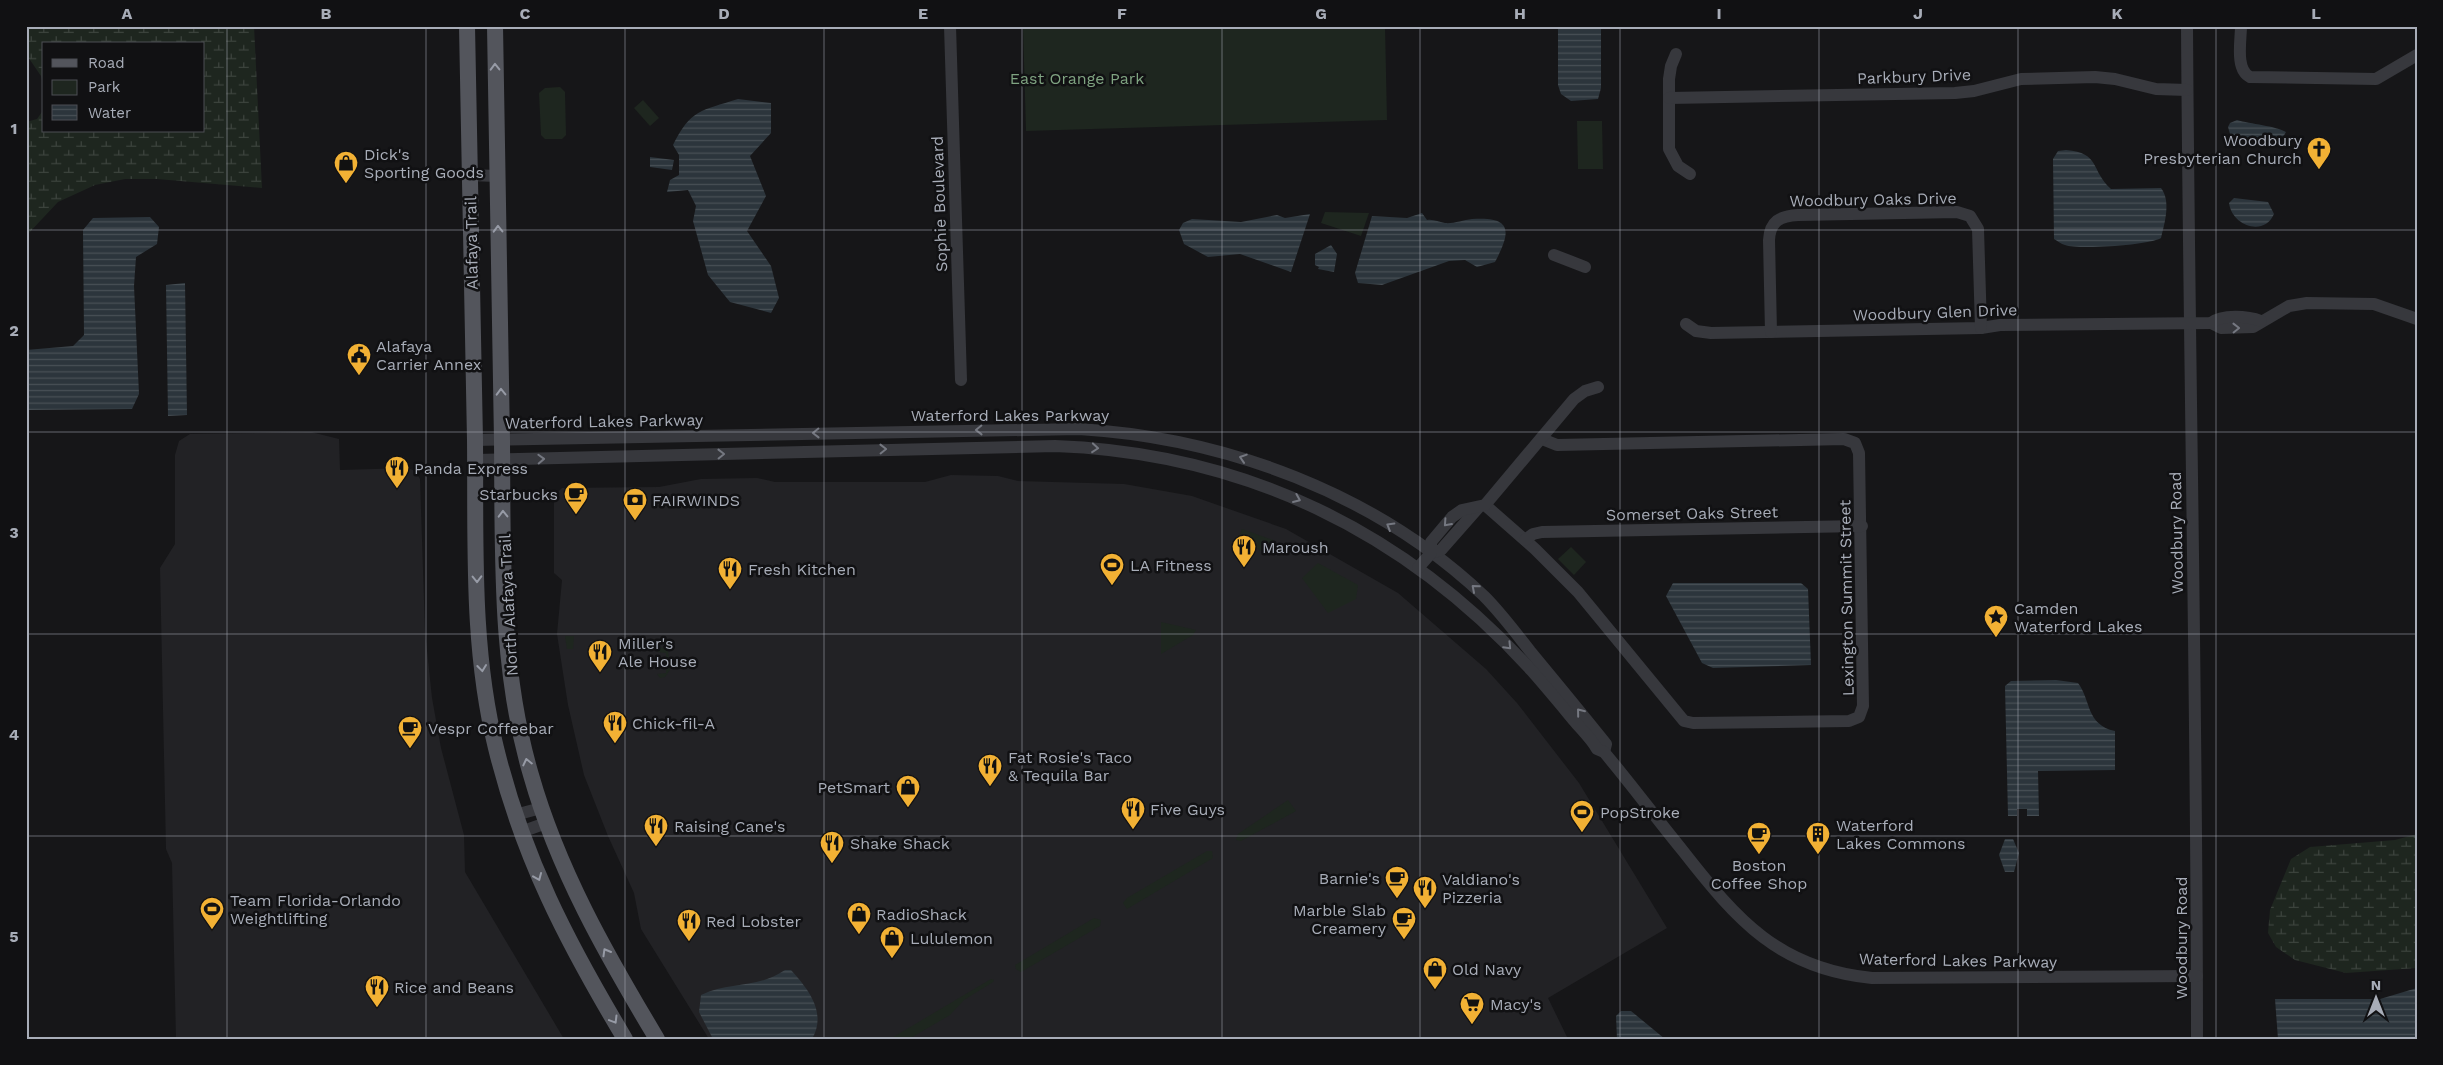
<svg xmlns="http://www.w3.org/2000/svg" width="2443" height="1065" viewBox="0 0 2443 1065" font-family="'Work Sans',sans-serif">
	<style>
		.built { fill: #222225 }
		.green { fill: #1e261f }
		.wetland { fill: url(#wetland-marsh) }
		.water { fill: url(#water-rules) }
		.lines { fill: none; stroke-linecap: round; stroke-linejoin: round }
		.minor { stroke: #37383d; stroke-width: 12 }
		.major { stroke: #53555c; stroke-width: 16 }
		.oneway { stroke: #979ba6 }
		.oneway2 { stroke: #757881 }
		.grid { fill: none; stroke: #a8adb8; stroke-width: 1; stroke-opacity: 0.55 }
		.labels { text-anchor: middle; stroke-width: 5; stroke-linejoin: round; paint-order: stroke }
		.street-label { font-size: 16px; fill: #a8adb8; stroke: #111113 }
		.park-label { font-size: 16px; fill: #7fa381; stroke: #111113 }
		.poi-label { font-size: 16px; fill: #a8adb8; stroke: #111113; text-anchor: start }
		.neatline { fill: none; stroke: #a8adb8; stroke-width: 2 }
		.grid-label { font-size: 16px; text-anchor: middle; font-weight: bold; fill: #a8adb8 }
	</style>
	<defs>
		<pattern id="wetland-marsh" width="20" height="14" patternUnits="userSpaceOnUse" patternTransform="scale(1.25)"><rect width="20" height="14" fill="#1e261f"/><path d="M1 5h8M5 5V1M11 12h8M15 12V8" fill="none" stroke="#3c433d"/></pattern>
		<pattern id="water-rules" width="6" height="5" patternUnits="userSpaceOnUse" patternTransform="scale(1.25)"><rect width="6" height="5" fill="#2c353c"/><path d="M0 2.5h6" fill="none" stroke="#485056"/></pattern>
	</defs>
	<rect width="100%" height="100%" fill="#161618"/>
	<g class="built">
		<path d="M311,432L339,439L340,470L408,468L415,471L420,479L425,631L432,698L441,748L464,835L465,872L564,1039H176L172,863L166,849L160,568L175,544V455L179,441L190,434Z"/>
		<path d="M951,475L998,476L1018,481L1124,484L1192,496L1286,529L1398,593L1486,669L1517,703L1579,783L1667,928L1548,998L1568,1039H709L641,929L634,893L608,836L584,775L568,705L557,634L562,580L554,573V496L562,488L659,487L701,479L757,478L775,482H925Z"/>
	</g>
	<g class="green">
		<path d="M1023,26H1385L1387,120L1026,131Z"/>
		<path d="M560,87L565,92L566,135L562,139H545L541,135L539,93L545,88Z"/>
		<path d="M643,100L659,118L650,126L634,108Z"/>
		<path d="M1577,121H1602L1603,169H1578Z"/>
		<path d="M1325,212L1369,213L1361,236L1321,223Z"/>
		<path d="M1242,529L1273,540L1274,543L1268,552L1264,553L1239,536Z"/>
		<path d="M1571,547L1586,562L1574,575L1558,559Z"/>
		<path d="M1318,563L1358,585L1356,599L1328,613L1302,578Z"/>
		<path d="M1161,622L1196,630L1193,635L1161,654Z"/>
		<path d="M565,636H574L573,649H567Z"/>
		<path d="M661,647L668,651L670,670L665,677L660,678L657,674L666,673V653L657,652Z"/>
		<path d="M1288,800L1296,811L1241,841L1236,840L1238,834Z"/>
		<path d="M1207,851H1212L1213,858L1127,909L1123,903L1127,898Z"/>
		<path d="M1094,918L1101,920L1100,926L1021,972L1016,969L1015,965Z"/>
		<path d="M991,979L994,980L993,982L964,1000L950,1015L909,1039H890Z"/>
	</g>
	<g class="wetland">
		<path d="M26,26H254L262,188L157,179H125L95,185L58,202L26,236V122L37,119L44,109V131H204V44H44V89L41,76L26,54Z"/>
		<path d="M2417,834V968L2346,973L2295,960L2276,947L2268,933L2270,910L2291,859L2310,847L2395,840Z"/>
	</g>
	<g class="water">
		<path d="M1558,26H1601V88L1598,99L1571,101L1561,94L1558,85Z"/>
		<path d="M738,99L771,103V133L750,156L766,196L747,231L771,266L779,298L771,313L730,302L708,275L693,221L696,206L688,190L667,192L670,180L679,175V155L673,145C691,109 701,111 738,99Z"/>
		<path d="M2237,120C2250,124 2276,126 2286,132L2283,137L2258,138L2240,147L2232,141L2228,127L2230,123Z"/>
		<path d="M2066,150C2101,153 2090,170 2111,189L2161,188C2171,201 2165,222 2161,238C2150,245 2079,250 2065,245C2061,244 2058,241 2054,239L2053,159L2058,151Z"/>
		<path d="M650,157L674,160L672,170L650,167Z"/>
		<path d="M2234,198L2268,202L2274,214C2264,237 2232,226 2229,203Z"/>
		<path d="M1422,213L1427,220C1434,219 1438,222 1445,223C1453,224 1463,220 1472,219C1513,216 1511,232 1495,262L1477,267L1465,260L1449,261L1382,285L1358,283L1355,273L1372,216L1407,218Z"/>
		<path d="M1310,214L1291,272L1240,254L1208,257L1184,244L1179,230L1183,223L1192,219L1241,222L1277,215L1285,218Z"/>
		<path d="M150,217L159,227L157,244L136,257L134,286L139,394L132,409L26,410V350L73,346L84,335L83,230L93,218Z"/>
		<path d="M1331,245L1337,254L1334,272L1318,269L1319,267L1315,265V254Z"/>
		<path d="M185,283L187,415L168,416L166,285Z"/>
		<path d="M1673,583H1801L1808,589L1811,665L1713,668L1702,663L1666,596Z"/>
		<path d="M2056,680L2078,683C2091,700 2086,725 2115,731V770L2038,771L2039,816H2027V809H2017V816H2008L2005,686L2011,681Z"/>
		<path d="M2005,839H2013L2019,853L2014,872H2005L1999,855Z"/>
		<path d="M785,970H791C809,990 827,1013 812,1039H713L699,1012L701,995C731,981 757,989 785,970Z"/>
		<path d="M2417,988V1039H2278L2275,999H2380Z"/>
		<path d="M1621,1011H1631L1665,1039H1617L1616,1016Z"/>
	</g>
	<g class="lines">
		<g class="minor">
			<path d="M950,26L961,380"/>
			<path d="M2187,26C2189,364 2197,701 2197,1039"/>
			<path d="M2241,26C2241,40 2235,70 2250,77L2376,79L2417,55"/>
			<path d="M1676,54L1671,66L1669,79V149L1678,166L1690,174"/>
			<path d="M1669,98L1955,93L1974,91L2021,79L2095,77L2115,79L2156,89L2187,90"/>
			<path d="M470,175L497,176"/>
			<path d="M1554,255L1585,267"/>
			<path d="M2211,323L2221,328L2253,327L2289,306L2307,303L2374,304L2417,319"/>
			<path d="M1686,324L1696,331L1711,333L1981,328L2000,325L2211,323C2222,314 2248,316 2261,321"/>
			<path d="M1771,332L1769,240C1770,221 1780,216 1798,215L1957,212L1970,216L1978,229L1981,328"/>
			<path d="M475,440L1079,429C1226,438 1375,493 1484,596C1501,613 1515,632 1530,651C1554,680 1578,709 1602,739L1606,744L1604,752"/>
			<path d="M475,460L1055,446C1244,453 1405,531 1532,671C1547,688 1561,705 1576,723C1583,731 1592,740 1597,749L1604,752C1631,784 1656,818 1683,851C1737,920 1779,969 1872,978L2197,976"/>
			<path d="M1485,505L1535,549L1578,592L1684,721L1693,723L1849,721L1859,717L1863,706L1859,453L1855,443L1844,439L1557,445L1542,439"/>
			<path d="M1525,540L1533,534L1542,532L1862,526"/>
			<path d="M1431,553L1441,550L1478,508"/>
			<path d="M1418,568L1431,553V542L1452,517L1462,510L1485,505L1574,399L1585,391L1598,387"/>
			<path d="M515,815L541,808"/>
			<path d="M521,832L546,823"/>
		</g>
		<g class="major">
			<path d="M467,26C470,164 472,302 475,440C476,542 471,648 496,748C523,858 567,942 625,1039"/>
			<path d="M495,26C497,164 500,303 502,441C503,552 499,667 531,775C558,870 606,954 657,1039"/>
		</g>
	</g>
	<defs><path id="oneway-chevron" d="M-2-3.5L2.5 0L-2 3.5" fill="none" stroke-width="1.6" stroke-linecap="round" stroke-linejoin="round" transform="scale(1.25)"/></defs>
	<g class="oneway">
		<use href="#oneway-chevron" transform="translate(495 67) rotate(-91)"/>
		<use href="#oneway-chevron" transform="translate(498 229) rotate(-91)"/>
		<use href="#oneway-chevron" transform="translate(501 392) rotate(-91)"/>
		<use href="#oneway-chevron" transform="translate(503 514) rotate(-91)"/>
		<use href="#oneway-chevron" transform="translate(477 579) rotate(89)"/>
		<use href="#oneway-chevron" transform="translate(482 668) rotate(83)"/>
		<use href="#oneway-chevron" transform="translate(527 762) rotate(-103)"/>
		<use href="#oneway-chevron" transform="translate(538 877) rotate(67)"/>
		<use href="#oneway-chevron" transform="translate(606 952) rotate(-120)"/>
		<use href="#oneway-chevron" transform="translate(614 1020) rotate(59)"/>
	</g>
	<g class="oneway2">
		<use href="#oneway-chevron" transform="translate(2236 328) rotate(-1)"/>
		<use href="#oneway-chevron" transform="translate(979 430) rotate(179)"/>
		<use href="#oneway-chevron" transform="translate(816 433) rotate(179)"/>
		<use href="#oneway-chevron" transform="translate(1095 448) rotate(5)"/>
		<use href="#oneway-chevron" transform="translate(883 449) rotate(-1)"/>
		<use href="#oneway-chevron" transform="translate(721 454) rotate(-1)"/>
		<use href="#oneway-chevron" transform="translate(1243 458) rotate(-162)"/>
		<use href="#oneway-chevron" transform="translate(541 459) rotate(-2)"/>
		<use href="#oneway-chevron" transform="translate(1297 499) rotate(23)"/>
		<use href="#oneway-chevron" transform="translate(1447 523) rotate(132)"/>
		<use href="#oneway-chevron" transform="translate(1390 526) rotate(-149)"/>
		<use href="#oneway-chevron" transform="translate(1475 588) rotate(-139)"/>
		<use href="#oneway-chevron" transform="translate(1508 646) rotate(46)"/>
		<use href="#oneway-chevron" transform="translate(1580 712) rotate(-129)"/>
	</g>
	<path class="grid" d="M227,26V1039M426,26V1039M625,26V1039M824,26V1039M1022,26V1039M1222,26V1039M1420,26V1039M1620,26V1039M1819,26V1039M2018,26V1039M2216,26V1039M26,230H2417M26,432H2417M26,634H2417M26,836H2417"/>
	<defs>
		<symbol id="church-pin" viewBox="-11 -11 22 30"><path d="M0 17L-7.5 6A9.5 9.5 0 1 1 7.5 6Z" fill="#f2b134" stroke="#111113"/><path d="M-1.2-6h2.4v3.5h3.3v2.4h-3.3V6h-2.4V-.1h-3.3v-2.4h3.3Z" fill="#111"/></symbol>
		<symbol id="shop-pin" viewBox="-11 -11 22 30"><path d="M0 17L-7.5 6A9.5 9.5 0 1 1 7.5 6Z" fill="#f2b134" stroke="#111113"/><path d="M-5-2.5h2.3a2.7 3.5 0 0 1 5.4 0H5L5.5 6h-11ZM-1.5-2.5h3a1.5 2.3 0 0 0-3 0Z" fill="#111"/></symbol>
		<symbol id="civic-pin" viewBox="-11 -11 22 30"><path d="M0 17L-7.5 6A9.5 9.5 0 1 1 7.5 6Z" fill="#f2b134" stroke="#111113"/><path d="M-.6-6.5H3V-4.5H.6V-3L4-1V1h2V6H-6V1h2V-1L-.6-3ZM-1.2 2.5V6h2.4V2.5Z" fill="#111"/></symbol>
		<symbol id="restaurant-pin" viewBox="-11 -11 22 30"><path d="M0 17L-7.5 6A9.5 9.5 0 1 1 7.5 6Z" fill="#f2b134" stroke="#111113"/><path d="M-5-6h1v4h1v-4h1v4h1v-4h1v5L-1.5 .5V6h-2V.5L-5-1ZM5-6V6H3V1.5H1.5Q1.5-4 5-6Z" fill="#111"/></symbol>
		<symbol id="cafe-pin" viewBox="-11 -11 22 30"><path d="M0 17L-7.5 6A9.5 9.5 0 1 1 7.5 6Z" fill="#f2b134" stroke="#111113"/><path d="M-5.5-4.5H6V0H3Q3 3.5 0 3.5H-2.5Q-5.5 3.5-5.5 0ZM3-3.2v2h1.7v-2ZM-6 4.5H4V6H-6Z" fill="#111"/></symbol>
		<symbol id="bank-pin" viewBox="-11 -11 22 30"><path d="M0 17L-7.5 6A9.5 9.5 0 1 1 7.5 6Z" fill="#f2b134" stroke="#111113"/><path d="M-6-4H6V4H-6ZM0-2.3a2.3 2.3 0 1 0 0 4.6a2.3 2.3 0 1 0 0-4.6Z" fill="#111"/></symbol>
		<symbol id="stadium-pin" viewBox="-11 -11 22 30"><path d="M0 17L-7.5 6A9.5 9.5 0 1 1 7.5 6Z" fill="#f2b134" stroke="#111113"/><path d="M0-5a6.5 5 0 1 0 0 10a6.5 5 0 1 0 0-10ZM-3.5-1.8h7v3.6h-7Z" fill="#111"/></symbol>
		<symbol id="sight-pin" viewBox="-11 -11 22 30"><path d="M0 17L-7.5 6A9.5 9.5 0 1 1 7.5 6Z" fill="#f2b134" stroke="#111113"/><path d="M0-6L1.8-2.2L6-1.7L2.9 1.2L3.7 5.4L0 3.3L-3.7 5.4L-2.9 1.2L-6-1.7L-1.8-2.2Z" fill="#111"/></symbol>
		<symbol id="building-pin" viewBox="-11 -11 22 30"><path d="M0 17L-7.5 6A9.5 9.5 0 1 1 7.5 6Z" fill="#f2b134" stroke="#111113"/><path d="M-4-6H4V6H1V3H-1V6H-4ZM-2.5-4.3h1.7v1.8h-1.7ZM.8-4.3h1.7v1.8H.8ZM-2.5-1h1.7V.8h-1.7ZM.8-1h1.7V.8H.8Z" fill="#111"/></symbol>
		<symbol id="supermarket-pin" viewBox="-11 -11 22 30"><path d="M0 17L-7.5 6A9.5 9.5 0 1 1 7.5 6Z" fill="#f2b134" stroke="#111113"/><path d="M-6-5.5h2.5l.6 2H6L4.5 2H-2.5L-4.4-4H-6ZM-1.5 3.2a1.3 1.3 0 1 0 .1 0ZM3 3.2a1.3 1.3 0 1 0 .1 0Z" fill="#111"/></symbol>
	</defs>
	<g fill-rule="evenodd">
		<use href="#church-pin" x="2305" y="135" width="28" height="38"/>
		<use href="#shop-pin" x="332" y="149" width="28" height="38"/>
		<use href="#civic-pin" x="345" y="341" width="28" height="38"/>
		<use href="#restaurant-pin" x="383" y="454" width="28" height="38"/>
		<use href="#cafe-pin" x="562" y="480" width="28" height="38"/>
		<use href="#bank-pin" x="621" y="486" width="28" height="38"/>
		<use href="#restaurant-pin" x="1230" y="533" width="28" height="38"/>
		<use href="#stadium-pin" x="1098" y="551" width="28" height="38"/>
		<use href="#restaurant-pin" x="716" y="555" width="28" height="38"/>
		<use href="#sight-pin" x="1982" y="603" width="28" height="38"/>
		<use href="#restaurant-pin" x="586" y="638" width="28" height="38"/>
		<use href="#restaurant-pin" x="601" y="709" width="28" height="38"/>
		<use href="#cafe-pin" x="396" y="714" width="28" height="38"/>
		<use href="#restaurant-pin" x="976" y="752" width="28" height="38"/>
		<use href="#shop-pin" x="894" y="773" width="28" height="38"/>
		<use href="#restaurant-pin" x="1119" y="795" width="28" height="38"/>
		<use href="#stadium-pin" x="1568" y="798" width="28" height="38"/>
		<use href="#restaurant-pin" x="642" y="812" width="28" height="38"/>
		<use href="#cafe-pin" x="1745" y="820" width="28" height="38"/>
		<use href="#building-pin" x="1804" y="820" width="28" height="38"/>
		<use href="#restaurant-pin" x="818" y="829" width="28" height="38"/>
		<use href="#cafe-pin" x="1383" y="864" width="28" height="38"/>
		<use href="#restaurant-pin" x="1411" y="874" width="28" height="38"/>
		<use href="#stadium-pin" x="198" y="895" width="28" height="38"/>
		<use href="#shop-pin" x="845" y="900" width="28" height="38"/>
		<use href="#cafe-pin" x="1390" y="905" width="28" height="38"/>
		<use href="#restaurant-pin" x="675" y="907" width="28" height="38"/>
		<use href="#shop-pin" x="878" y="924" width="28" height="38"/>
		<use href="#shop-pin" x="1421" y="955" width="28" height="38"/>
		<use href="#restaurant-pin" x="363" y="973" width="28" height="38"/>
		<use href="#supermarket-pin" x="1458" y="990" width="28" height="38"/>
	</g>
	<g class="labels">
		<g class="street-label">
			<text transform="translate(1914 76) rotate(-2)" y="6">Parkbury Drive</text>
			<text transform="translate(1873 199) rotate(-1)" y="6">Woodbury Oaks Drive</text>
			<text transform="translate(939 204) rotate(-92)" y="6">Sophie Boulevard</text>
			<text transform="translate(471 243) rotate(-91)" y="6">Alafaya Trail</text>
			<text transform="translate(1935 312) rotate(-2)" y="6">Woodbury Glen Drive</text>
			<text x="1010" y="421">Waterford Lakes Parkway</text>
			<text transform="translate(604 421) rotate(-1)" y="6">Waterford Lakes Parkway</text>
			<text transform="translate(1692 513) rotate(-1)" y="6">Somerset Oaks Street</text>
			<text transform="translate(2176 533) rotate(-91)" y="6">Woodbury Road</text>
			<text transform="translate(1846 598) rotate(-91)" y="6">Lexington Summit Street</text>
			<text transform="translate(508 605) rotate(-93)" y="6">North Alafaya Trail</text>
			<text transform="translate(2181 938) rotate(-90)" y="6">Woodbury Road</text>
			<text transform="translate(1958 960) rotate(1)" y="6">Waterford Lakes Parkway</text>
		</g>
		<g class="park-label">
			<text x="1077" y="84">East Orange Park</text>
		</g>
		<g class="poi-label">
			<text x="2302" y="146" text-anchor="end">Woodbury<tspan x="2302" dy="18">Presbyterian Church</tspan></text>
			<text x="364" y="160">Dick's<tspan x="364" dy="18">Sporting Goods</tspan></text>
			<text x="376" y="352">Alafaya<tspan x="376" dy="18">Carrier Annex</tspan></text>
			<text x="414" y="474">Panda Express</text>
			<text x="558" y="500" text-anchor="end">Starbucks</text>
			<text x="652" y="506">FAIRWINDS</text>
			<text x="1262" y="553">Maroush</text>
			<text x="1130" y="571">LA Fitness</text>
			<text x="748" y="575">Fresh Kitchen</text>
			<text x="2014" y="614">Camden<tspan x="2014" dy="18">Waterford Lakes</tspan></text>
			<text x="618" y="649">Miller's<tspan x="618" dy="18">Ale House</tspan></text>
			<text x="632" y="729">Chick-fil-A</text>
			<text x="428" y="734">Vespr Coffeebar</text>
			<text x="1008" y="763">Fat Rosie's Taco<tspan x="1008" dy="18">&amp; Tequila Bar</tspan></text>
			<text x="890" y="793" text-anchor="end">PetSmart</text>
			<text x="1150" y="815">Five Guys</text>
			<text x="1600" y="818">PopStroke</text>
			<text x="1836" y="831">Waterford<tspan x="1836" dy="18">Lakes Commons</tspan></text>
			<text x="674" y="832">Raising Cane's</text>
			<text x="850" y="849">Shake Shack</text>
			<text x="1759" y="871" text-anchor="middle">Boston<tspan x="1759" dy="18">Coffee Shop</tspan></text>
			<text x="1380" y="884" text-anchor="end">Barnie's</text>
			<text x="1442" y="885">Valdiano's<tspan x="1442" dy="18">Pizzeria</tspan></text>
			<text x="230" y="906">Team Florida-Orlando<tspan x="230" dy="18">Weightlifting</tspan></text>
			<text x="1386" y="916" text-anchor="end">Marble Slab<tspan x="1386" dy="18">Creamery</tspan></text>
			<text x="876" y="920">RadioShack</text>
			<text x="706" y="927">Red Lobster</text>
			<text x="910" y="944">Lululemon</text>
			<text x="1452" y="975">Old Navy</text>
			<text x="394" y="993">Rice and Beans</text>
			<text x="1490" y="1010">Macy's</text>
		</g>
	</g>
	<rect width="2443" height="1065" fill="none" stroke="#111113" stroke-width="55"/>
	<rect x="42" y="42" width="162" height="90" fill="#111113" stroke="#4d4f55"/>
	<rect x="52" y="59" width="25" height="8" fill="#53555c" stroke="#4d4f55"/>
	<text x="88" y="68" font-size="15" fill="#a8adb8">Road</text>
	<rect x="52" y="80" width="25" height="15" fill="#1e261f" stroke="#4d4f55"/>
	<text x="88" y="92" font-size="15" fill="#a8adb8">Park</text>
	<rect x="52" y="105" width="25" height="15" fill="url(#water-rules)" stroke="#4d4f55"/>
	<text x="88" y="118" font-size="15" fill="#a8adb8">Water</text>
	<g transform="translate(2376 998)" stroke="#111113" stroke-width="4" paint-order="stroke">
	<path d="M0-4L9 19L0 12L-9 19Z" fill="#a8adb8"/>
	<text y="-8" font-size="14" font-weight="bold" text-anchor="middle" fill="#a8adb8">N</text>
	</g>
	<rect x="28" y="28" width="2388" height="1010" class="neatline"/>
	<g class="grid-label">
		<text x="127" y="19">A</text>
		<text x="326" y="19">B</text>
		<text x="525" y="19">C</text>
		<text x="724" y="19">D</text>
		<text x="923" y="19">E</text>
		<text x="1122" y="19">F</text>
		<text x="1321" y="19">G</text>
		<text x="1520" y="19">H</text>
		<text x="1719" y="19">I</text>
		<text x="1918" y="19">J</text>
		<text x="2117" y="19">K</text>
		<text x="2316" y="19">L</text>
		<text x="14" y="134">1</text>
		<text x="14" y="336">2</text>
		<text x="14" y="538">3</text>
		<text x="14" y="740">4</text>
		<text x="14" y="942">5</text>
	</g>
</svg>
